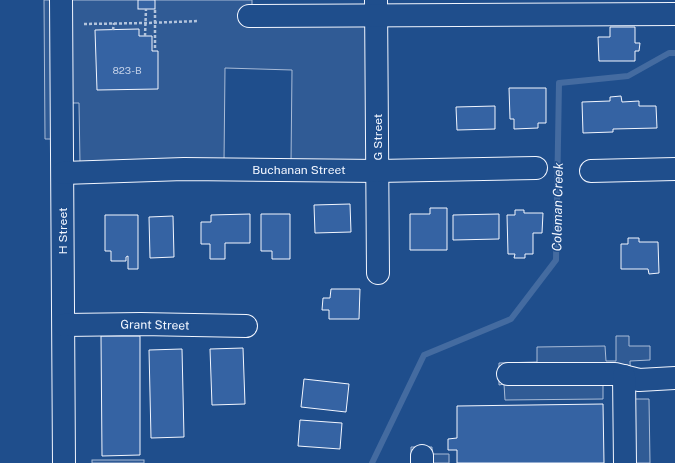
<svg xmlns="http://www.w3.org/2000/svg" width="675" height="463" viewBox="0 0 675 463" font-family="'Public Sans',sans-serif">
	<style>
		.built { fill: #305b95; stroke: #a8bbd7 }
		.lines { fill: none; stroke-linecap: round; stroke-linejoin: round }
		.stream { stroke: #446ba0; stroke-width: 6 }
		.building { fill: #3563a3; stroke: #f2f6ff }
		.minor-casing { stroke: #f2f6ff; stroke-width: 24 }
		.path { stroke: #b3c4dc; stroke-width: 2.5; stroke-dasharray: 3 2; stroke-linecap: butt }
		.minor { stroke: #1f4e8c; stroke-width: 22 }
		.labels { text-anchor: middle; stroke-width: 3; stroke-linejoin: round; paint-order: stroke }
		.number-label { font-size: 10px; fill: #c3d1e8 }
		.street-label { font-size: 12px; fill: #f2f6ff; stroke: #1f4e8c }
		.water-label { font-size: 13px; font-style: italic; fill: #f2f6ff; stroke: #1f4e8c }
	</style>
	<rect width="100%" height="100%" fill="#1f4e8c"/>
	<g class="built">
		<path d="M44,0H52L54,139H45Z"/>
		<path d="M70,0H252V9L368,10L370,163L291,162L292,70L225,68L224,162L80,164L79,103H71Z"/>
		<path d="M616,336H629V346H650V360L630,361L631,399H649L650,463H619L618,381H603V399L505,400L504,384L499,385V363L537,362V347L605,346L606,361H616Z"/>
		<path d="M411,447H432V454H449V463H411Z"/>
		<rect x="92" y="460" width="52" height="3"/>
	</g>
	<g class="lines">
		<path class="stream" d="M372,463L424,355L511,319L556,260L559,83L628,76L669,53H675"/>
	</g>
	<g class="building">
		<rect x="138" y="0" width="17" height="9"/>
		<path d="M610,27H635V43H640L639,51H635V61H599L598,37H610Z"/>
		<path d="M139,29V36H152V51H158V89L97,90L95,30Z"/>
		<path d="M509,88H546V123H538V128L514,129V119H510Z"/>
		<path d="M621,96L622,102L639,101V106H656L657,128L613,129V132L583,133L582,102L610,101V97Z"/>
		<path d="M495,106V129L457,130L456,107Z"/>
		<path d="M350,204L351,232L315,233L314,205Z"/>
		<path d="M430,208H447V250H410V214H430Z"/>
		<path d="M515,210H524V213H543L542,233H533V254H525V258H514L515,254H508L507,215H515Z"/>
		<path d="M250,214V243H225V259H210V244H201V222H211V215Z"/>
		<path d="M261,214H290V259H272V251H261Z"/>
		<path d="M499,214V239L453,240V215Z"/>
		<path d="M105,215H138V269H128V256L126,257V261H111V251H105Z"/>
		<path d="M173,216L174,257L150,258L149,217Z"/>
		<path d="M628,238H639V242H658L659,273L649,274L648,269H621V244H628Z"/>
		<path d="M331,289H360L359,319H329V310H322L323,298H330Z"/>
		<path d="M101,336H140V455L102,456Z"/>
		<path d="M243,348L245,404L212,405L210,349Z"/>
		<path d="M182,349L184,437L151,438L149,350Z"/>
		<path d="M304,379L349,384L346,412L301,407Z"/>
		<path d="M603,404L604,463H457V450H448V439L457,438V406Z"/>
		<path d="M300,420L342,423L340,449L298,446Z"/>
	</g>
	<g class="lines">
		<defs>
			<g id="minor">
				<path d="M61,0L64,463"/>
				<path d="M376,1L378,273"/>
				<path d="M249,16L675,14"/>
				<path d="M591,171L675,169"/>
				<path d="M63,173L184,169L378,171L536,168"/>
				<path d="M64,325L141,324L246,326"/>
				<path d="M508,374H615L639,380L675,378"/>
				<path d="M624,376L625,463"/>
				<path d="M422,463V456"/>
			</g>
		</defs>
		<use href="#minor" class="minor-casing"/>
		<g class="path">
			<path d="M155,10V49"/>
			<path d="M84,24L146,23L199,21"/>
			<path d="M113,30L114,23"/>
			<path d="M145,36L146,9"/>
		</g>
		<use href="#minor" class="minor"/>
	</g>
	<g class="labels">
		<g class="number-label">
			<text x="127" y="74">823-B</text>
		</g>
		<g class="street-label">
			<text transform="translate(378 137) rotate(-90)" y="4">G Street</text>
			<text x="299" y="174">Buchanan Street</text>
			<text transform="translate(63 231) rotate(-90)" y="4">H Street</text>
			<text transform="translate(155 325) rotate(1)" y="4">Grant Street</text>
		</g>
		<g class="water-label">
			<text transform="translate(557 207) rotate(-89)" y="5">Coleman Creek</text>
		</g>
	</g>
</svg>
